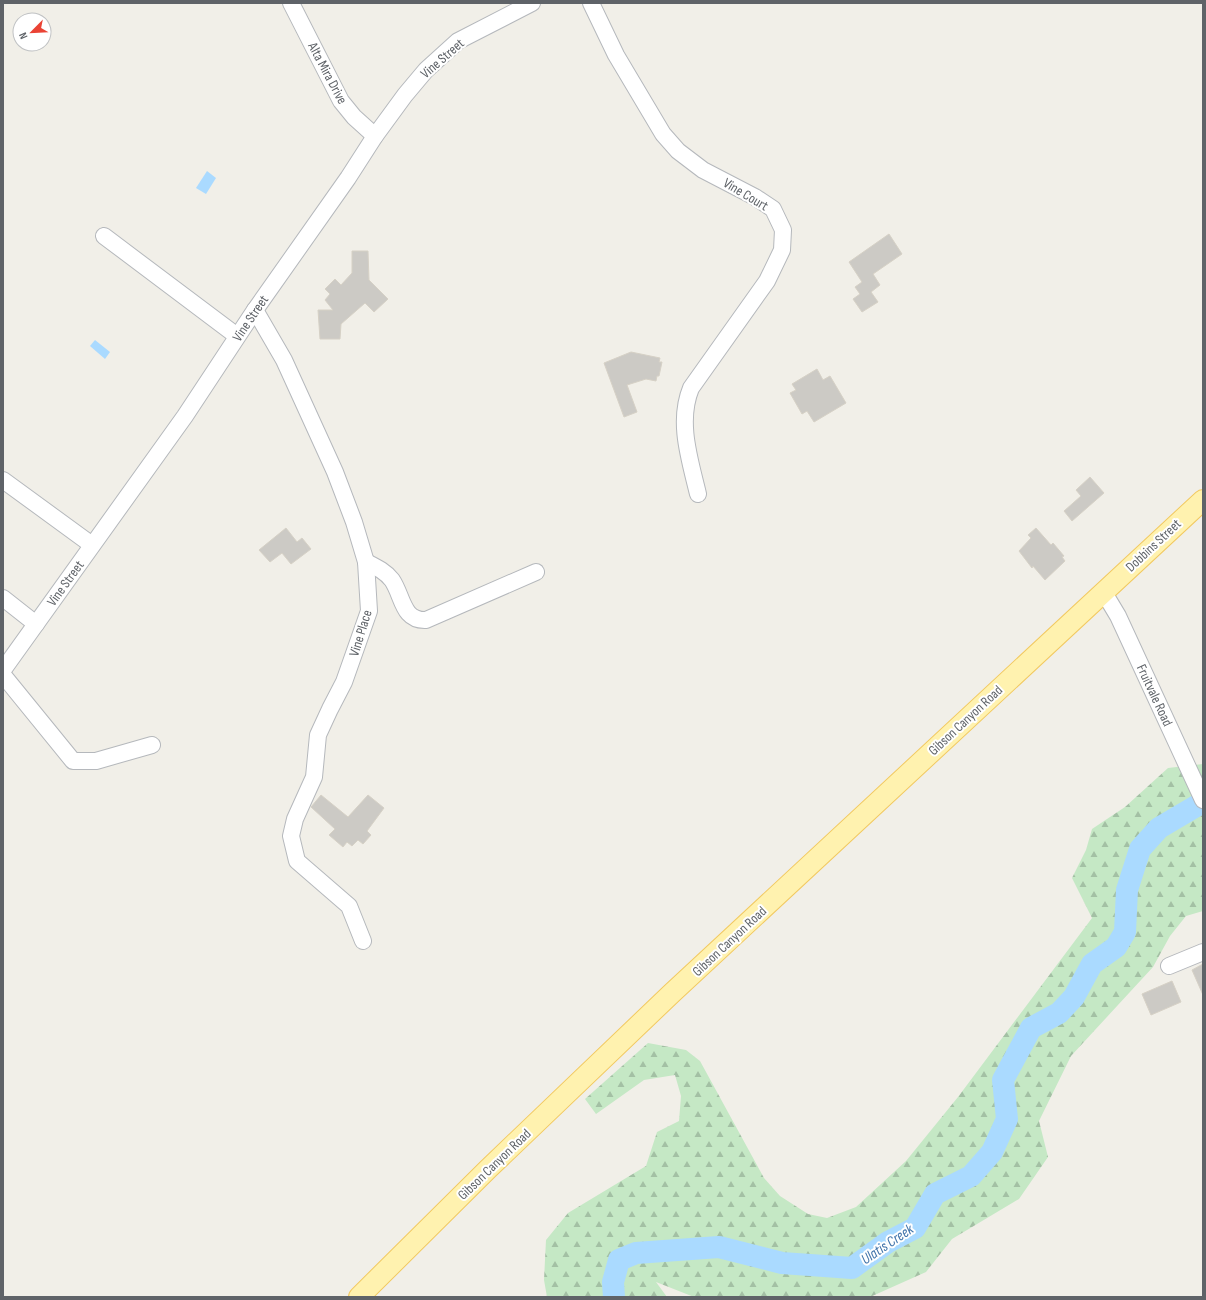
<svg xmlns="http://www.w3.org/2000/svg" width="1206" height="1300" viewBox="0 0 1206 1300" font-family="'Sofia Sans Condensed',sans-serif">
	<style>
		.forest { fill: url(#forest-firs) }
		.water { fill: #aadaff }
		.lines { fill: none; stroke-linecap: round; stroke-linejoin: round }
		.river { stroke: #aadaff; stroke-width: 22 }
		.building { fill: #cccac5; stroke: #d6d1c6 }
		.minor-casing { stroke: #b5b8bc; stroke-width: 18 }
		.major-casing { stroke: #f2c960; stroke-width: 22 }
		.minor { stroke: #fff; stroke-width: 16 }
		.major { stroke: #fff2af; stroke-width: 20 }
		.labels { text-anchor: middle; stroke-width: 4; stroke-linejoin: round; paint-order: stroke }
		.street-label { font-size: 14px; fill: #5f6368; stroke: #fff }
		.water-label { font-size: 15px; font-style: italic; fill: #4174aa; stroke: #fff }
	</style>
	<defs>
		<pattern id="forest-firs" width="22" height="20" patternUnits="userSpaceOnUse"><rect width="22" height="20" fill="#c5e8c5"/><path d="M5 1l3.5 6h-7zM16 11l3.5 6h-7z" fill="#a3c0a4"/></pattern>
	</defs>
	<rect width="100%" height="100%" fill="#f1efe8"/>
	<path class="forest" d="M1203,764V911L1186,916L1170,936L1153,967L1071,1056L1039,1121L1048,1157L1019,1199L952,1239L926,1272L870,1297H694L656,1282L667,1297H547L544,1280L546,1240L568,1213L646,1166L657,1132L679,1121L681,1096L675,1075L644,1080L596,1114L585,1099L648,1043L686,1050L700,1061L764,1178L780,1196L808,1214L827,1218L856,1207L906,1161L958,1097L1092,918L1072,878L1086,850L1092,829L1125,807L1168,768Z"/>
	<g class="water">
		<path d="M207,171L216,178L206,194L196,188Z"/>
		<path d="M95,340L110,352L105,359L90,346Z"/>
	</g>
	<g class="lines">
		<path class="river" d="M614,1297L613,1282L619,1260L636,1253L719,1247L782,1263L852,1268L888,1242L915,1228L935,1194L971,1176L992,1152L1007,1119L1003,1080L1031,1028L1059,1013L1074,997L1092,964L1116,947L1125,932L1127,890L1140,849L1159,828L1203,802"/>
	</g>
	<g class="building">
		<path d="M889,234L902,254L873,274L880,285L871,292L878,302L862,312L853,299L860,294L855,287L862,282L849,262Z"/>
		<path d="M352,251H368L369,280L388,299L374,312L365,303L341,324L340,339H320L318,310H333L325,300L330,294L325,289L335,279L341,285L352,273Z"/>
		<path d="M631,352L660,358L659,362H662L659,376H657L656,381L646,379L627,385L637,412L624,417L604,363Z"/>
		<path d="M817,369L823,380L830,376L846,403L814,422L807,411L802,414L790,393L796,390L792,384Z"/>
		<path d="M1090,477L1104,493L1072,521L1064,511L1081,496L1076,490Z"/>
		<path d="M286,528L297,542L302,538L311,549L291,564L282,553L270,562L259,550Z"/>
		<path d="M1036,528L1051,545L1053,543L1064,556L1062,557L1065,561L1045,580L1033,566L1032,568L1019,551L1031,538L1028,535Z"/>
		<path d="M321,795L348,817L368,795L384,808L367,831L371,835L363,844L358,840L352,846L347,842L343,847L329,835L335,829L311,807Z"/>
		<path d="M1203,964V995L1192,970Z"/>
		<path d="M1172,981L1181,1002L1151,1015L1142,994Z"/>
	</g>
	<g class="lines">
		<defs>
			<g id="minor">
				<path d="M291,3L341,101L354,117L375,136"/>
				<path d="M591,3L616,55L663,134L678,151L703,170L755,197L773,209L783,230L782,250L767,281L691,388C677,422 690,460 698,494"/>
				<path d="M104,236L237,336"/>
				<path d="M255,310L284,360L335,472L354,522L366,562L369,611L344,682L330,709L318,735L314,777L295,819L291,836L297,861L349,906L363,941"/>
				<path d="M3,480L92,545"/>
				<path d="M366,562C376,567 385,571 392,580C403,596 402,621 426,620L536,572"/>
				<path d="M1103,591L1118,616L1203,800"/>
				<path d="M3,598L36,624"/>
				<path d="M3,670L185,416L255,310L348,178L375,136L405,95L426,70L458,41L532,3"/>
				<path d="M3,675L73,761H96L152,745"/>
				<path d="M1169,966L1203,952"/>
			</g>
			<path id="major" d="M359,1297L488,1169L672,993L1203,500"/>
		</defs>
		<use href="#minor" class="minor-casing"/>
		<use href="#major" class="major-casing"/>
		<use href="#minor" class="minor"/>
		<use href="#major" class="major"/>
	</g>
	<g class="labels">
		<g class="street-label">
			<text transform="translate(442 58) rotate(-41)" y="5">Vine Street</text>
			<text transform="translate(328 73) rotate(62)" y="5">Alta Mira Drive</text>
			<text transform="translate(746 194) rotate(31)" y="5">Vine Court</text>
			<text transform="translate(250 318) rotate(-56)" y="5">Vine Street</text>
			<text transform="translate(1153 545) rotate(-43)" y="5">Dobbins Street</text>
			<text transform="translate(65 583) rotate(-54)" y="5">Vine Street</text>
			<text transform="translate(360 633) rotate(-73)" y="5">Vine Place</text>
			<text transform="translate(1155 695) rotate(65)" y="5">Fruitvale Road</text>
			<text transform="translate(965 720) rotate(-43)" y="5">Gibson Canyon Road</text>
			<text transform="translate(729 941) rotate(-43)" y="5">Gibson Canyon Road</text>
			<text transform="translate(494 1164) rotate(-44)" y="5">Gibson Canyon Road</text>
		</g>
		<g class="water-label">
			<text transform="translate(887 1244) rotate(-34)" y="5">Ulatis Creek</text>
		</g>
	</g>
	<rect width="1206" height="1300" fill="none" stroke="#5f6368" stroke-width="8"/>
	<g transform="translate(32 32) rotate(246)"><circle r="19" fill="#ffffff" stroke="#bfc1c3"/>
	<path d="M0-3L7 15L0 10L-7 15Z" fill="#ea4335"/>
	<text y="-6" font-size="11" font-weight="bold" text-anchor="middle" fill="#5f6368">N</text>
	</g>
</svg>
